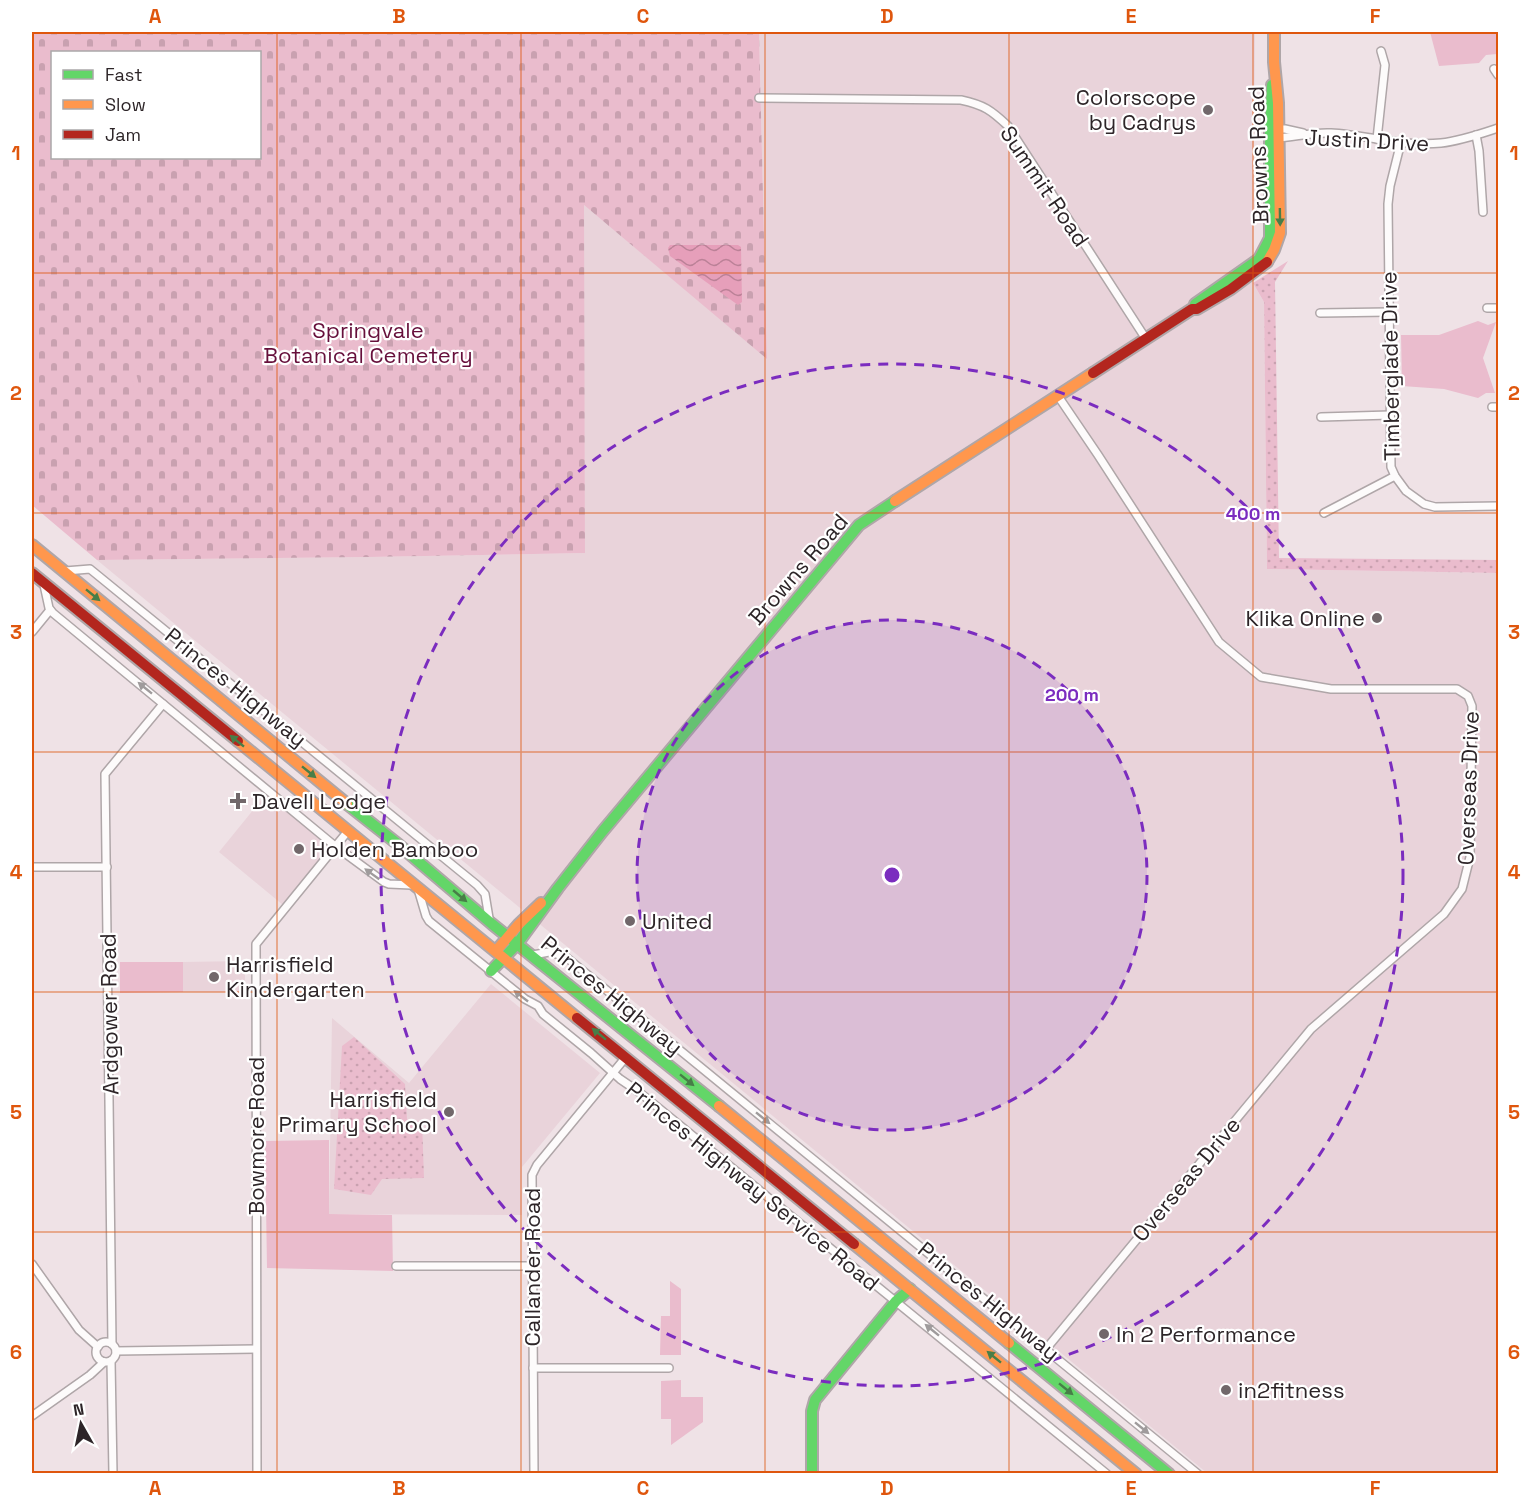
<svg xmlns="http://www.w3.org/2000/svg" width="1530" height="1505" viewBox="0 0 1530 1505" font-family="'Space Grotesk',sans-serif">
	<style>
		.built { fill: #e9d3da }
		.grass { fill: url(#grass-dots) }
		.cemetery { fill: url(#cemetery-stones); fill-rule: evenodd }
		.green { fill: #eabccd }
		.water { fill: url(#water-waves) }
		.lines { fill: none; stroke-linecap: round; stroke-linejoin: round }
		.street-casing { stroke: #afa6a8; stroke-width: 10 }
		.fast-casing { stroke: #afa6a8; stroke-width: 14 }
		.slow-casing { stroke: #afa6a8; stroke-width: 14 }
		.jam-casing { stroke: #afa6a8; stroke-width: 14 }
		.street { stroke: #fdfbfb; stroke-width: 7 }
		.fast { stroke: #63d668; stroke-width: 10 }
		.slow { stroke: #ff974d; stroke-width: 10 }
		.jam { stroke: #b3261e; stroke-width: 10 }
		.oneway { fill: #487e48 }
		.oneway2 { fill: #9f9b9c }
		.grid { fill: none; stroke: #df560d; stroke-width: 1.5; stroke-opacity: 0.55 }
		.ring { fill: none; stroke: #7b2cbf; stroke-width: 3; stroke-dasharray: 10 8 }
		.poi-dot { fill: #71676a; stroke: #fff; stroke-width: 2 }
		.labels { text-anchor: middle; stroke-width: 4.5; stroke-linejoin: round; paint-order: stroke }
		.poi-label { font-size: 22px; fill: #2d2528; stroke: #fff; text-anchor: start }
		.street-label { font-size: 22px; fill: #2d2528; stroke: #fff }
		.park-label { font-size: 22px; fill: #660f3b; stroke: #fff }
		.centre { fill: #7b2cbf; stroke: #fff; stroke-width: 3 }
		.ring-label { font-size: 18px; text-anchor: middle; font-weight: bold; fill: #7b2cbf; stroke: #fff; stroke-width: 4.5; stroke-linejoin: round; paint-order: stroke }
		.neatline { fill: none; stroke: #df560d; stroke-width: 2 }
		.grid-label { font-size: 20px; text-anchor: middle; font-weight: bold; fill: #df560d }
	</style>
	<defs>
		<pattern id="grass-dots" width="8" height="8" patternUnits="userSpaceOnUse" patternTransform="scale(1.5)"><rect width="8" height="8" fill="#eabccd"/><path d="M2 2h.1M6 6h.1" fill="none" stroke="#c9a1b0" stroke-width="1.8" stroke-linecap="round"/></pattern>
		<pattern id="cemetery-stones" width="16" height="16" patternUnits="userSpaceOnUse" patternTransform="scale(1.5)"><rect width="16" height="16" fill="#eabccd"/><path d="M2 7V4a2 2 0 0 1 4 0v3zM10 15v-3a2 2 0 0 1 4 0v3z" fill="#c9a1b0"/></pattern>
		<pattern id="water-waves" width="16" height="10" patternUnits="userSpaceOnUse" patternTransform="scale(1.5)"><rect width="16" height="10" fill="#e69fba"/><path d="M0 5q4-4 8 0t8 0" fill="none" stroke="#bb8197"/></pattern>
	</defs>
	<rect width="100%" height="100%" fill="#efe2e6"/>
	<g class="built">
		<path d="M759,32H1255L1253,283L1264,302L1267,569L1498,573V1473H1207L97,560L369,557L585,553L583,204L767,358Z"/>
		<path d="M267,793L327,844L328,848V851L283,905L219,852Z"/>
		<path d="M245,961V992H183V962Z"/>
		<path d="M491,984L600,1073L522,1167V1215L329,1214L332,1018L409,1083Z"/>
	</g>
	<g class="grass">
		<path d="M1288,261L1275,282L1279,558L1498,560V573L1267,569L1264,302L1253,283Z"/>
		<path d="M354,1037L405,1084L407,1119L422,1122L424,1178L382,1179L371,1195L334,1189L342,1046Z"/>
	</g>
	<path class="cemetery" d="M32,32H759L767,359L584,205L585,553L369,557L97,560L32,505ZM52,52H260V158H52Z"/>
	<g class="green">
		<path d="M1430,32H1498V51L1497,54L1486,55L1479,63L1439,66Z"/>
		<path d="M1478,321L1488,325L1496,322L1483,358L1495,393H1486L1478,398L1444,389L1402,386L1401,335H1439Z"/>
		<path d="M142,364L145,366C131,376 139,374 139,388L136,392L133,393L134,384L132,379L131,374L136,367Z"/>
		<path d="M120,962H183V992L120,993Z"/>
		<path d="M329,1140V1214L392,1215L393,1271L267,1268L265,1141Z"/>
		<path d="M670,1281L681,1289V1355H660L661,1316H670Z"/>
		<path d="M681,1380V1397H703V1422L671,1445V1419H661V1381Z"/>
	</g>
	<path class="water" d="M670,245H738L741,247L742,302L738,305L670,256L668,248Z"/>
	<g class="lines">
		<defs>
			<g id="street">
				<path d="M1494,69L1498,75"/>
				<path d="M759,98L961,100C984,105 991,110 1008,126L1146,339"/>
				<path d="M1276,129H1285L1303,133"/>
				<path d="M1476,135L1479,151L1483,212"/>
				<path d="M1276,138C1295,137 1312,132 1331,133C1367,135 1404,147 1441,143C1460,141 1480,134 1498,128"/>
				<path d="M1377,139L1385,65L1381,51"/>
				<path d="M1401,142L1390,186L1388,204L1391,467L1395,476L1406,491L1424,504L1435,507L1498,506"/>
				<path d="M1487,308H1498"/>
				<path d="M1320,313L1389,312"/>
				<path d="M1492,407H1498"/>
				<path d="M1321,417L1390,415"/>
				<path d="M1324,513L1395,476"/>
				<path d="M65,571L90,569L477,885L485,894L489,918"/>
				<path d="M44,585L49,608L53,613L335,846L384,882L389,884L411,885"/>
				<path d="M32,632L50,610"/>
				<path d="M32,867H107"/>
				<path d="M418,889L426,916L429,921L525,999L538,1006L543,1014L591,1053L620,1079L639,1092L1107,1474"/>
				<path d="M533,955L549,952L566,957L1198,1474"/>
				<path d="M32,1264L79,1330L98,1347"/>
				<path d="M396,1266H532"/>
				<circle cx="106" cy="1352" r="10"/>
				<path d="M112,1344L105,774L163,704"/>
				<path d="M1046,1349L1311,1029L1444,914L1462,889L1470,857L1472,706L1468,696L1457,689H1331L1261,677L1219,642L1098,455L1058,396"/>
				<path d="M116,1351L256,1349"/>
				<path d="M111,1361L113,1474"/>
				<path d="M533,1368H669"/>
				<path d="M32,1416L90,1375L104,1362"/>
				<path d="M257,1474L256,944L348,831"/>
				<path d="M534,1474L532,1175L537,1165L626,1057"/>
			</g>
			<g id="fast">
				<path d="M1195,304L1259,259L1270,238V129L1272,85"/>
				<path d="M347,804L399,845L492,924L719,1106"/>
				<path d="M491,971L517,944L558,888L602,832L859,525L895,501"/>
				<path d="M1009,1343L1169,1474"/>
				<path d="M812,1474V1411L815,1400L896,1301L910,1289"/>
			</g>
			<g id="slow">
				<path d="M1267,262L1274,250L1280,233L1278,103L1274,62V32"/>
				<path d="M895,501L1093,373"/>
				<path d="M32,545L347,804"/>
				<path d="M238,741L577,1018"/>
				<path d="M496,951L519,924L541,903"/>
				<path d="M719,1106L1009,1343"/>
				<path d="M854,1244L1136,1474"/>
			</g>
			<g id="jam">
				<path d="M1093,373L1192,309H1197L1231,289L1267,262"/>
				<path d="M32,573L238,741"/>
				<path d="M577,1018L854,1244"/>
			</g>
		</defs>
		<use href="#street" class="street-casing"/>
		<use href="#fast" class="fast-casing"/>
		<use href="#slow" class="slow-casing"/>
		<use href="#jam" class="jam-casing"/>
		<use href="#street" class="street"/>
		<use href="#fast" class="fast"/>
		<use href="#slow" class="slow"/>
		<use href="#jam" class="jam"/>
	</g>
	<defs><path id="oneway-solid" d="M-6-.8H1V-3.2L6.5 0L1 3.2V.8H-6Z" transform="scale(1.5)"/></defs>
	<g class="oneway">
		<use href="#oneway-solid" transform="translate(1280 217) rotate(89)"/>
		<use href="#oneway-solid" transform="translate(93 595) rotate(39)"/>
		<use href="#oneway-solid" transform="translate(237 741) rotate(-141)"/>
		<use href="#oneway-solid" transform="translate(309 772) rotate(39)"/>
		<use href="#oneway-solid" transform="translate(460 896) rotate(40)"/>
		<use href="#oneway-solid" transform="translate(599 1034) rotate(-141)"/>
		<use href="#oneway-solid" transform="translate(687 1080) rotate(39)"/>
		<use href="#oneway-solid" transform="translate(994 1357) rotate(-141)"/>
		<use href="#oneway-solid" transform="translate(1066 1389) rotate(39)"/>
	</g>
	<g class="oneway2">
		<use href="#oneway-solid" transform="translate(145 688) rotate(-141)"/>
		<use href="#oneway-solid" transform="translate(372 874) rotate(-144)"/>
		<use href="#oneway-solid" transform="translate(521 996) rotate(-142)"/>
		<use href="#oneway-solid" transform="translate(763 1118) rotate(39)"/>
		<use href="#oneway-solid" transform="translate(932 1330) rotate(-141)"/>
		<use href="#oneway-solid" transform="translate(1142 1428) rotate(39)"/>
	</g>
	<path class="grid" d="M277,32V1474M521,32V1474M765,32V1474M1009,32V1474M1253,32V1474M32,273H1498M32,513H1498M32,752H1498M32,992H1498M32,1232H1498"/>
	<circle cx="892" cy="875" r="255" fill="#7b2cbf" fill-opacity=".12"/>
	<g class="ring">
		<circle cx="892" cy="875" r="255"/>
		<circle cx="892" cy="875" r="511"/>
	</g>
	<g class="poi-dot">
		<circle cx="1208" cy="110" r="6"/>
		<circle cx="1377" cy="618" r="6"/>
		<path d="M235 792h6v6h6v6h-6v6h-6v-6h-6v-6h6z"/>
		<circle cx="299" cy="849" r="6"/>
		<circle cx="630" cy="921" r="6"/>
		<circle cx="214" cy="977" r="6"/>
		<circle cx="449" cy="1112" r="6"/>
		<circle cx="1104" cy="1334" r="6"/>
		<circle cx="1226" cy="1390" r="6"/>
	</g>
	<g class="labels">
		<g class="poi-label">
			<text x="1196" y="105" text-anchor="end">Colorscope<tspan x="1196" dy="25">by Cadrys</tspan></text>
			<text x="1365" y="626" text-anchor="end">Klika Online</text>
			<text x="252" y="809">Davell Lodge</text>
			<text x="311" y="857">Holden Bamboo</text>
			<text x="642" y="929">United</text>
			<text x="226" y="972">Harrisfield<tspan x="226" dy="25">Kindergarten</tspan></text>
			<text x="437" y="1107" text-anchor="end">Harrisfield<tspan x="437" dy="25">Primary School</tspan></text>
			<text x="1116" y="1342">In 2 Performance</text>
			<text x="1238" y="1398">in2fitness</text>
		</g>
		<g class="street-label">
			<text transform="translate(1367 140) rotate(3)" y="8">Justin Drive</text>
			<text transform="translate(1258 155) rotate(-92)" y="8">Browns Road</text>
			<text transform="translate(1045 186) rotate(56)" y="8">Summit Road</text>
			<text transform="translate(1390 366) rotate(-91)" y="8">Timberglade Drive</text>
			<text transform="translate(798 569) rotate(-49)" y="8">Browns Road</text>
			<text transform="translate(236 687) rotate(39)" y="8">Princes Highway</text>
			<text transform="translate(1468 788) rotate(-88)" y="8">Overseas Drive</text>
			<text transform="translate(612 995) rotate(39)" y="8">Princes Highway</text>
			<text transform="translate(109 1014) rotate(-91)" y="8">Ardgower Road</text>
			<text transform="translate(256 1136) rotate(-90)" y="8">Bowmore Road</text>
			<text transform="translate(1186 1179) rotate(-50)" y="8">Overseas Drive</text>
			<text transform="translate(753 1186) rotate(39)" y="8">Princes Highway Service Road</text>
			<text transform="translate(532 1267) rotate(-90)" y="8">Callander Road</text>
			<text transform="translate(989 1301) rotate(39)" y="8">Princes Highway</text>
		</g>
		<g class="park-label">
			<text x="368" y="338">Springvale<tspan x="368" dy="25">Botanical Cemetery</tspan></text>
		</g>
	</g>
	<circle cx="892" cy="875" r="9" class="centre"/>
	<g class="ring-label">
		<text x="1253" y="520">400 m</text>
		<text x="1072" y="701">200 m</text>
	</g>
	<rect width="1530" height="1505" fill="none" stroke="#ffffff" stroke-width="66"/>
	<rect x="51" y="51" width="210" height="108" fill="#ffffff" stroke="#aba8a9" stroke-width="1.5"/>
	<rect x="63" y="70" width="30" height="9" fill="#63d668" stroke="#aba8a9" stroke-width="1.5"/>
	<text x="105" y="81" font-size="18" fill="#2d2528">Fast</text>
	<rect x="63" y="100" width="30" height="9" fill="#ff974d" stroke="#aba8a9" stroke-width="1.5"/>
	<text x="105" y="111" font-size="18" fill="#2d2528">Slow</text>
	<rect x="63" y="130" width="30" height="9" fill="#b3261e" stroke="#aba8a9" stroke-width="1.5"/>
	<text x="105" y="141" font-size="18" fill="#2d2528">Jam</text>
	<g transform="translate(81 1424) rotate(351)" stroke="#ffffff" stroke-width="4.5" paint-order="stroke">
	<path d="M0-4.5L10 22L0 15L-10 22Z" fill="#2d2528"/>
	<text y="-9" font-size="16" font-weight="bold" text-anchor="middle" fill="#2d2528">N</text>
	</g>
	<rect x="33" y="33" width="1464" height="1439" class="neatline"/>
	<g class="grid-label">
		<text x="155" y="23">A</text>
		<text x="399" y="23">B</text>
		<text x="643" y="23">C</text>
		<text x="887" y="23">D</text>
		<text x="1131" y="23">E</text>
		<text x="1375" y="23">F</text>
		<text x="16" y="160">1</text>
		<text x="1514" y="160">1</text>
		<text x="16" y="400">2</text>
		<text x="1514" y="400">2</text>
		<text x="16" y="639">3</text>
		<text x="1514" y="639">3</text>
		<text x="16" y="879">4</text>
		<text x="1514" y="879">4</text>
		<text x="16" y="1119">5</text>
		<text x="1514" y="1119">5</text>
		<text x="16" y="1359">6</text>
		<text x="1514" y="1359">6</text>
		<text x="155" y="1495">A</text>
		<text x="399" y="1495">B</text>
		<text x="643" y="1495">C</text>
		<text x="887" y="1495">D</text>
		<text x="1131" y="1495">E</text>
		<text x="1375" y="1495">F</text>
	</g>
</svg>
